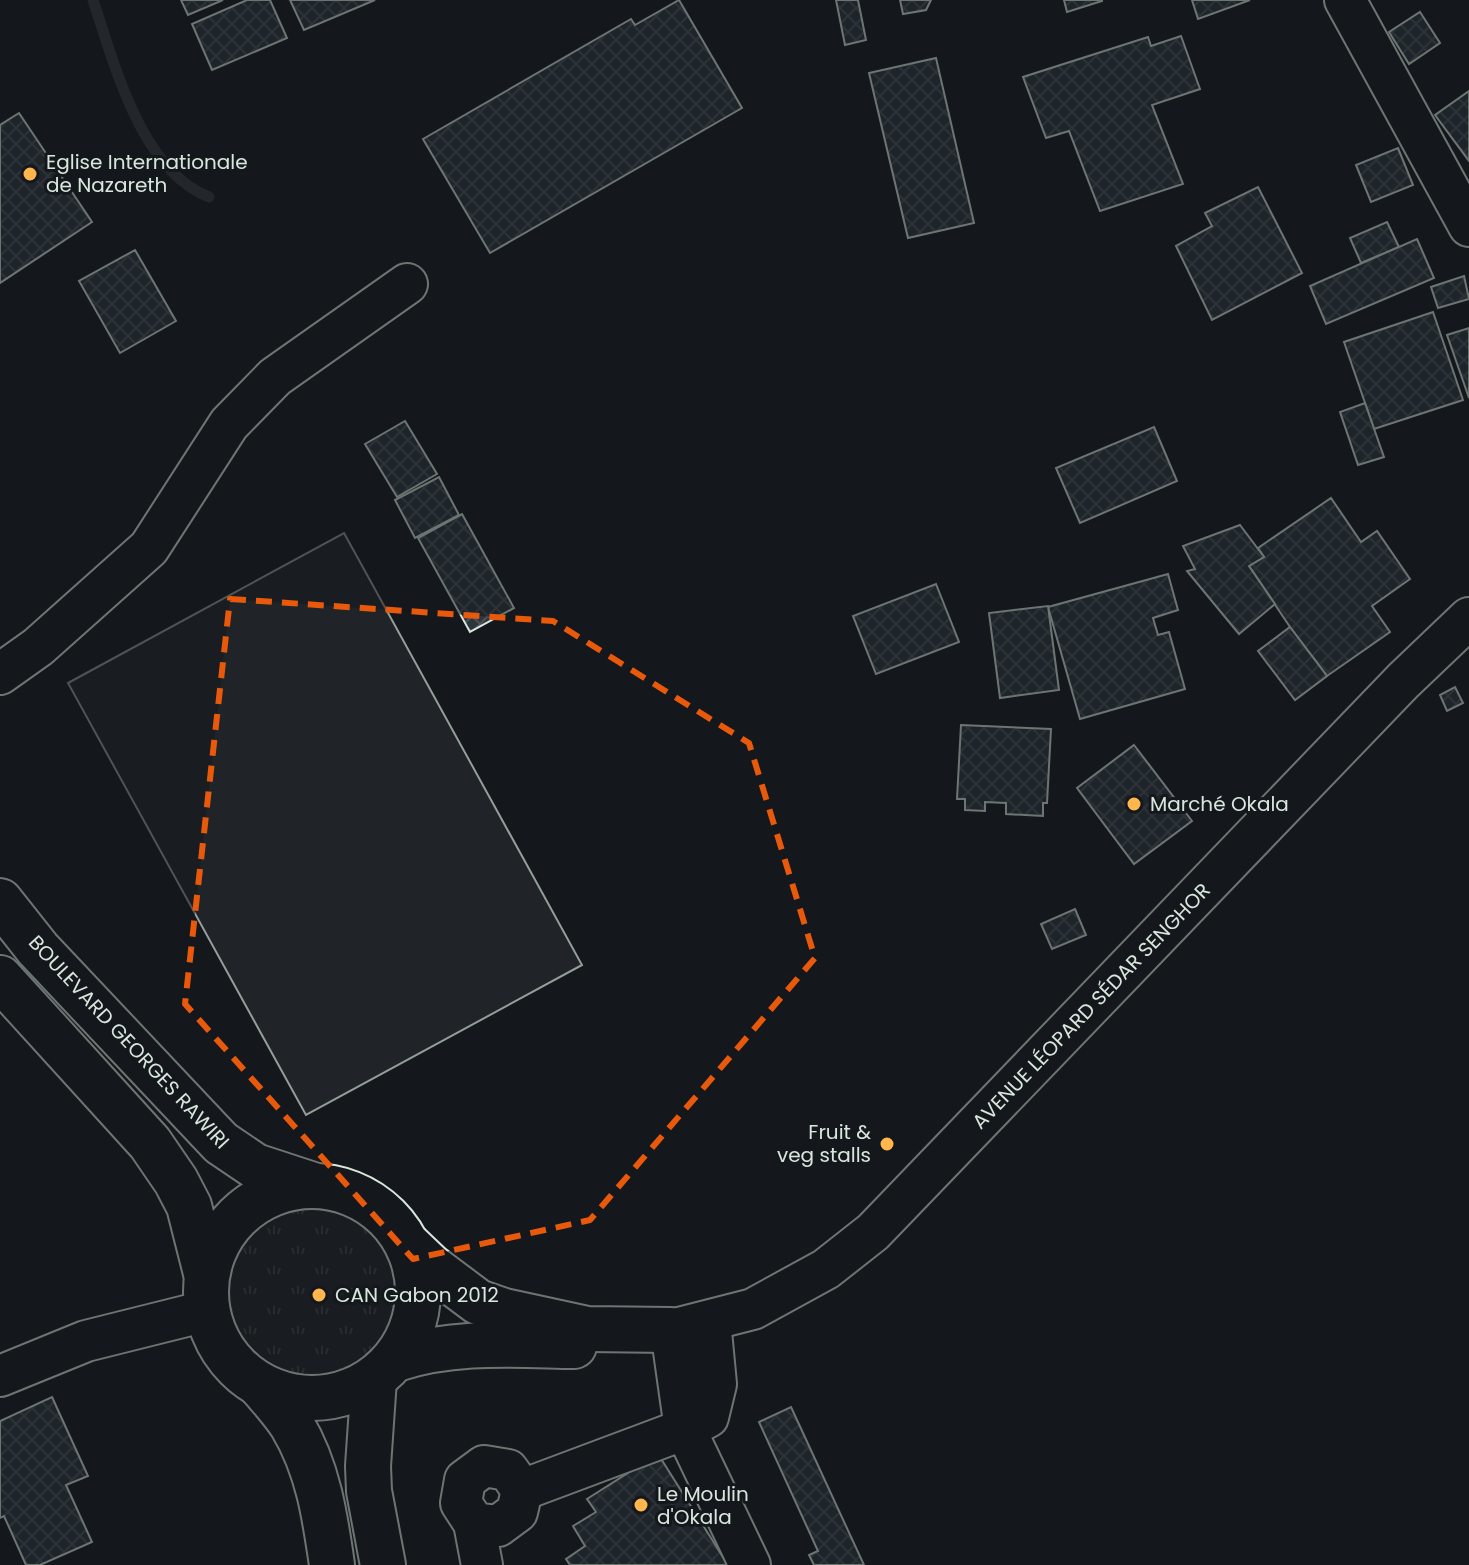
<svg xmlns="http://www.w3.org/2000/svg" width="1469" height="1565" viewBox="0 0 1469 1565" font-family="Poppins,sans-serif">
	<style>
		.grass { fill: url(#grass-tufts); stroke: #939e99; stroke-width: 2 }
		.garden { fill: #202428; stroke: #939e99; stroke-width: 2 }
		.lines { fill: none; stroke-linecap: round; stroke-linejoin: round }
		.stream { stroke: #363b3e; stroke-width: 11 }
		.building { fill: url(#building-cross-hatch); stroke: #d8e6dc; stroke-width: 2 }
		.minor-casing { stroke: #d8e6dc; stroke-width: 44 }
		.major-casing { stroke: #d8e6dc; stroke-width: 48 }
		.minor { stroke: #14181c; stroke-width: 40 }
		.major { stroke: #14181c; stroke-width: 44 }
		.marked { fill: none; stroke: #e8590c; stroke-width: 6; stroke-dasharray: 16 10; stroke-linejoin: round }
		.poi-dot { fill: #ffb74d; stroke: #14181c; stroke-width: 3 }
		.labels { text-anchor: middle; stroke-width: 6; stroke-linejoin: round; paint-order: stroke }
		.poi-label { font-size: 20px; fill: #d8e6dc; stroke: #14181c; text-anchor: start }
		.street-label { font-size: 20px; fill: #d8e6dc; stroke: #14181c }
	</style>
	<defs>
		<pattern id="grass-tufts" width="24" height="20" patternUnits="userSpaceOnUse" patternTransform="scale(2)"><rect width="24" height="20" fill="#202428"/><path d="M3 7l-1-3M5 7V3M7 7l1-3M15 17l-1-3M17 17v-4M19 17l1-3" fill="none" stroke="#404447"/></pattern>
		<pattern id="building-cross-hatch" width="8" height="8" patternUnits="userSpaceOnUse" patternTransform="scale(2)"><rect width="8" height="8" fill="#2c363c"/><path d="M0 0l8 8M0 8l8-8" fill="none" stroke="#4a5358"/></pattern>
	</defs>
	<rect width="100%" height="100%" fill="#14181c"/>
	<circle class="grass" cx="312" cy="1295" r="86"/>
	<path class="garden" d="M344,533L582,965L306,1115L68,683Z"/>
	<g class="lines">
		<path class="stream" d="M93,0C114,63 141,171 209,197"/>
	</g>
	<g class="building">
		<path d="M181,0H223L188,15Z"/>
		<path d="M247,0H270L287,38L212,70L192,24Z"/>
		<path d="M290,0H375L304,30Z"/>
		<path d="M679,0L742,108L490,253L423,139L631,19L635,25Z"/>
		<path d="M836,0H858L866,40L845,45Z"/>
		<path d="M900,0H931L926,10L903,14Z"/>
		<path d="M1064,0H1102V1L1067,12Z"/>
		<path d="M1192,0H1250L1198,19Z"/>
		<path d="M1420,12L1440,43L1409,64L1389,32Z"/>
		<path d="M1181,36L1200,89L1152,105L1183,184L1100,211L1069,131L1046,138L1023,77L1148,37L1151,46Z"/>
		<path d="M936,58L974,223L908,238L869,73Z"/>
		<path d="M1469,91V161L1435,115Z"/>
		<path d="M19,113L92,222L0,283V125Z"/>
		<path d="M1398,148L1413,185L1371,202L1356,165Z"/>
		<path d="M1258,187L1302,273L1212,320L1176,246L1212,226L1205,213Z"/>
		<path d="M1387,222L1399,247L1361,263L1350,238Z"/>
		<path d="M1417,239L1434,278L1326,324L1310,286Z"/>
		<path d="M135,250L176,321L120,353L79,281Z"/>
		<path d="M1464,276L1469,299L1438,308L1431,287Z"/>
		<path d="M1433,312L1463,400L1374,429L1344,342Z"/>
		<path d="M1469,328V398L1447,335Z"/>
		<path d="M1365,403L1384,457L1358,465L1340,412Z"/>
		<path d="M405,421L437,474L397,497L365,444Z"/>
		<path d="M1154,427L1177,481L1080,523L1056,468Z"/>
		<path d="M439,477L459,515L415,538L395,500Z"/>
		<path d="M1331,498L1361,542L1377,531L1410,579L1372,606L1390,632L1327,676L1290,627L1249,566L1264,557L1258,548Z"/>
		<path d="M462,514L514,608L470,632L418,538Z"/>
		<path d="M1240,525L1264,557L1249,566L1275,604L1239,634L1187,571L1195,569L1183,546Z"/>
		<path d="M1168,574L1178,610L1153,618L1158,635L1169,632L1185,689L1080,719L1048,607Z"/>
		<path d="M936,584L959,642L876,674L853,616Z"/>
		<path d="M1048,606L1059,690L1000,698L989,613Z"/>
		<path d="M1290,627L1327,676L1295,700L1258,651Z"/>
		<path d="M1455,687L1463,703L1447,711L1440,695Z"/>
		<path d="M961,725L1051,729L1047,803H1043V816L1006,814V803L985,802V811L965,810V799H957Z"/>
		<path d="M1134,745L1192,821L1134,864L1077,788Z"/>
		<path d="M1075,909L1086,935L1052,949L1041,924Z"/>
		<path d="M52,1397L88,1476L66,1485L92,1542L40,1565H26L4,1516L0,1518V1421Z"/>
		<path d="M791,1407L864,1565H814L809,1555L818,1551L759,1422Z"/>
		<path d="M658,1454L728,1565H570L566,1559L585,1546L573,1526L596,1512L587,1499Z"/>
	</g>
	<g class="lines">
		<defs>
			<g id="minor">
				<path d="M1345,0L1469,226"/>
				<path d="M0,674L38,647L149,548L229,424L275,377L407,284"/>
				<path d="M0,1376L86,1341L206,1311"/>
				<path d="M522,1490L685,1429L708,1417L716,1384L710,1321"/>
				<path d="M474,1523L498,1526L517,1512L522,1490L508,1470L484,1466L465,1480L461,1503L474,1523L482,1565"/>
				<path d="M750,1565L685,1429L671,1330L753,1309L826,1269L873,1232L1403,681L1469,618"/>
			</g>
			<g id="major">
				<path d="M0,901L38,949L221,1143L255,1166L313,1185"/>
				<path d="M0,978L150,1143L176,1181L189,1206L206,1273"/>
				<circle cx="312" cy="1292" r="106"/>
				<path d="M409,1246L430,1266L478,1302L504,1311L587,1329L671,1330"/>
				<path d="M396,1359C454,1340 514,1345 574,1346"/>
				<path d="M374,1379L368,1466L369,1491L383,1565"/>
				<path d="M260,1385C271,1398 283,1411 292,1425C318,1468 325,1516 332,1565"/>
			</g>
		</defs>
		<use href="#minor" class="minor-casing"/>
		<use href="#major" class="major-casing"/>
		<use href="#minor" class="minor"/>
		<use href="#major" class="major"/>
	</g>
	<path d="M0 0H1469V1565H0ZM230,599L553,621L749,743L815,958L590,1220L413,1259L185,1004Z" fill="#14181c" fill-opacity=".55" fill-rule="evenodd"/>
	<path class="marked" d="M230,599L553,621L749,743L815,958L590,1220L413,1259L185,1004Z"/>
	<g class="poi-dot">
		<circle cx="30" cy="174" r="8"/>
		<circle cx="1134" cy="804" r="8"/>
		<circle cx="887" cy="1144" r="8"/>
		<circle cx="319" cy="1295" r="8"/>
		<circle cx="641" cy="1505" r="8"/>
	</g>
	<g class="labels">
		<g class="poi-label">
			<text x="46" y="169">Eglise Internationale<tspan x="46" dy="23">de Nazareth</tspan></text>
			<text x="1150" y="811">Marché Okala</text>
			<text x="871" y="1139" text-anchor="end">Fruit &amp;<tspan x="871" dy="23">veg stalls</tspan></text>
			<text x="335" y="1302">CAN Gabon 2012</text>
			<text x="657" y="1501">Le Moulin<tspan x="657" dy="23">d'Okala</tspan></text>
		</g>
		<g class="street-label">
			<text transform="translate(1091 1006) rotate(-46)" y="7">AVENUE LÉOPARD SÉDAR SENGHOR</text>
			<text transform="translate(129 1042) rotate(47)" y="7">BOULEVARD GEORGES RAWIRI</text>
		</g>
	</g>
</svg>
